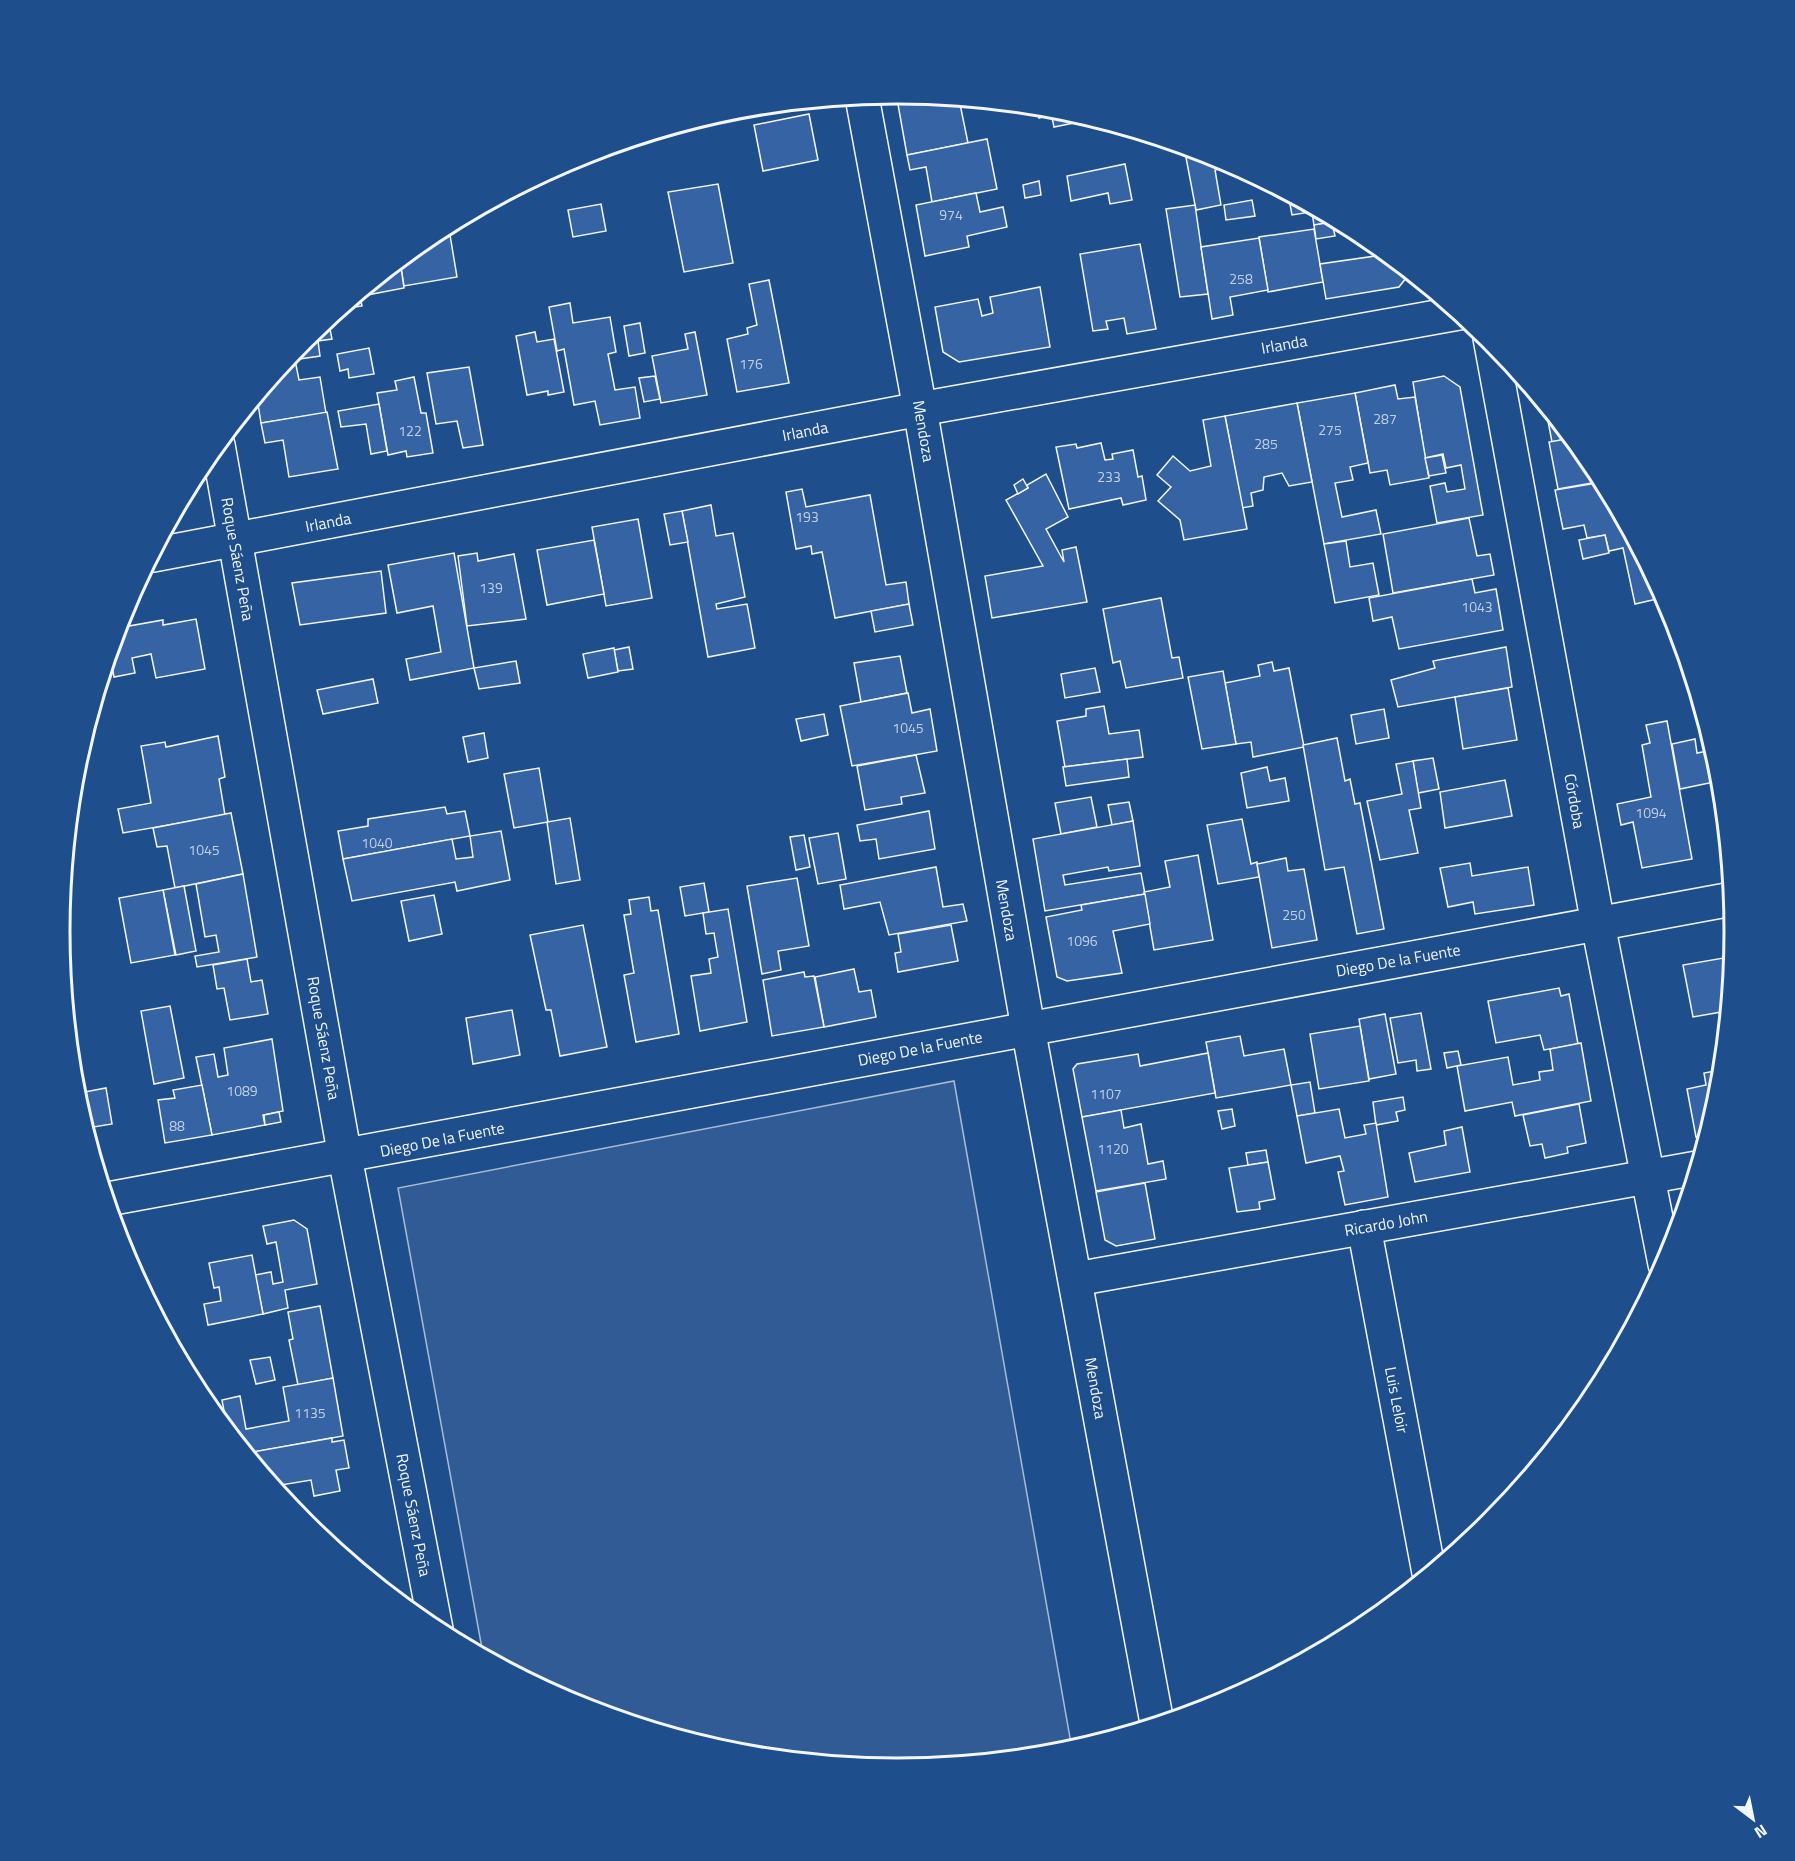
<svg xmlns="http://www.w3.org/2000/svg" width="1795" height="1861" viewBox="0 0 1795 1861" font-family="'Titillium Web',sans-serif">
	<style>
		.built { fill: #305b95; stroke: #a8bbd7; stroke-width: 1.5 }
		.building { fill: #3563a3; stroke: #f2f6ff; stroke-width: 1.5 }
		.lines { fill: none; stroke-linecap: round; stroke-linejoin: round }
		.minor-casing { stroke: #f2f6ff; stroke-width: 36 }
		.minor { stroke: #1f4e8c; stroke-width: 33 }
		.labels { text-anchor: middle; stroke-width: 4.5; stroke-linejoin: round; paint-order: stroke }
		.number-label { font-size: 14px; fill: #c3d1e8 }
		.street-label { font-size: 16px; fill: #f2f6ff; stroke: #1f4e8c }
		.rim { fill: none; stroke: #f2f6ff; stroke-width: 3 }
	</style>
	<rect width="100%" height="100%" fill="#1f4e8c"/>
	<path class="built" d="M954,1081L1072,1749L1061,1752L897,1768L734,1752L577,1704L483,1654L398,1188Z"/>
	<g class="building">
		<path d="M896,93L959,99L968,143L907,155Z"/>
		<path d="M1037,107L1050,108L1051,115L1039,118Z"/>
		<path d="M1050,108L1061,109L1093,119L1054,127Z"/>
		<path d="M809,114L818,160L763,171L754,125Z"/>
		<path d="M987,139L997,189L932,202L926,167L910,170L907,155Z"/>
		<path d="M1184,147L1218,157L1235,166L1215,170L1221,205L1196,210Z"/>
		<path d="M1125,164L1132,200L1110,204L1108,193L1071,201L1067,176Z"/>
		<path d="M1039,181L1041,195L1025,198L1023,185Z"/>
		<path d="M718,184L733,263L684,272L668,192Z"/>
		<path d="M976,193L980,212L1003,207L1007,227L967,236L969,247L925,256L916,205Z"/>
		<path d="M1295,198L1310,206L1311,212L1292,215L1289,199Z"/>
		<path d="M1252,200L1255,216L1226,220L1224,205Z"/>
		<path d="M601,204L606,231L573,237L568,210Z"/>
		<path d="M1195,205L1208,294L1180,297L1166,209Z"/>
		<path d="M1311,206L1332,217V222L1314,225Z"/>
		<path d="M1332,222L1335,236L1316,239L1314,225Z"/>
		<path d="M449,229L457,277L404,286L400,261L432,234Z"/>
		<path d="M1314,229L1323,282L1268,292L1259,237Z"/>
		<path d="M1259,238L1268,290L1230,297L1233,315L1212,319L1201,247Z"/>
		<path d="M1372,242L1410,273L1399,287L1326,299L1320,264L1375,256Z"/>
		<path d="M1140,244L1156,329L1127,334L1124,318L1106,321L1108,329L1093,331L1080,254Z"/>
		<path d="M400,261L404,288L367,295L366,289Z"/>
		<path d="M769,280L789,383L737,392L727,339L748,334L747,328L757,325L749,284Z"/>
		<path d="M1040,287L1050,347L959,362L943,352L935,307L978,299L982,316L993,313L990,297Z"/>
		<path d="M356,296H360L362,306L349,308L348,303Z"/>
		<path d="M570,303L573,323L610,317L616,352L608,354L615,390L635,387L640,418L600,425L595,401L574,405L564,349L557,351L549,307Z"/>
		<path d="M328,319L332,339L318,341L320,356L286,361L306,338Z"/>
		<path d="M640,323L645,353L629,356L624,326Z"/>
		<path d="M535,332L537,342L554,339L564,392L548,395V391L527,395L516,336Z"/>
		<path d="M695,332L707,395L661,403L652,356L688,349L685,334Z"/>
		<path d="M369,348L374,374L349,378L348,369L340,371L337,354Z"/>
		<path d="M295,360L299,380L320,377L326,413L261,423L257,398L286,362Z"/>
		<path d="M469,367L483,445L463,448L457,421L436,424L427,373Z"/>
		<path d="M655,376L660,399L644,402L639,378Z"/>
		<path d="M1444,376L1460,387L1483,515L1437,523L1430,486L1445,483L1447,492L1465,489L1461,465L1446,468L1443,454L1425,458L1413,382Z"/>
		<path d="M414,377L421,413H426L433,453L407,457L406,451L388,455L377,393L397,390L395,381Z"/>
		<path d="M1395,385L1398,399L1415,397L1429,478L1390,485L1387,470L1370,473L1355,393Z"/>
		<path d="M1355,393L1368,463L1350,467L1353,480L1335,483L1342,517L1376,510L1381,534L1324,544L1297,403Z"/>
		<path d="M1297,403L1312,482L1289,486L1282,473L1264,477L1263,490L1251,493L1253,506L1242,508L1225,416Z"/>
		<path d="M379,404L387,451L371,454L366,424L341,427L338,411Z"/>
		<path d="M1545,405L1570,436V438L1552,442Z"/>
		<path d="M327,412L338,469L289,477L283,440L265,443L261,423Z"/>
		<path d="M1225,416L1247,529L1184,540L1180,520L1158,501L1171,487L1157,475L1173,456L1190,471L1211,466L1203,420Z"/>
		<path d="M1572,438L1594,465L1603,481L1558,489L1549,442Z"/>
		<path d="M1101,443L1105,460L1113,459L1112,454L1133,450L1138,477L1142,476L1146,500L1123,505L1121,498L1069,509L1056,447L1076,444L1077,448Z"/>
		<path d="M1442,455L1446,473L1429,476L1425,458Z"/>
		<path d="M1046,474L1068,517L1046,529L1064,562L1062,550L1076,547L1087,602L992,618L985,576L1043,566L1006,500L1028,488L1027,485Z"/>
		<path d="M1023,479L1028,488L1018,494L1014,485Z"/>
		<path d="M1603,482L1652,574L1657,599L1635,604L1623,548L1609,551L1605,535L1587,538L1584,525L1563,529L1555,490Z"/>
		<path d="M802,489L806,507L870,495L886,585L906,582L909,604L835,618L822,552L812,554L811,546L796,549L786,492Z"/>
		<path d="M711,505L716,536L733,533L745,597L716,604L717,609L747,604L755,648L708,657L682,511Z"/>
		<path d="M682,511L688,542L670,545L664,514Z"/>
		<path d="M1469,518L1477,556L1490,554L1494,575L1393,593L1383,534Z"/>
		<path d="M638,519L652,598L606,606L592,527Z"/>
		<path d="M1605,535L1609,553L1583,559L1579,540Z"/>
		<path d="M594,540L604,594L547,605L537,550Z"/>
		<path d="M1346,541L1350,567L1373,563L1379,595L1335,603L1324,544Z"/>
		<path d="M454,553L474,668L410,680L406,659L441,652L433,606L397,613L388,565Z"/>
		<path d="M477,553L478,561L514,554L526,619L467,626L458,556Z"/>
		<path d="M381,571L386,613L300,625L292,583Z"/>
		<path d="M1652,575L1665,598L1657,599Z"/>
		<path d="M1472,579L1475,593L1496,589L1503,630L1399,649L1392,617L1373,621L1369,598Z"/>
		<path d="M1161,598L1172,658L1179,657L1183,678L1126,688L1120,661L1113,663L1103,609Z"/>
		<path d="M909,604L913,625L875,632L871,611Z"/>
		<path d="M196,619L205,669L156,678L151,654L132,658L135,673L114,677L110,655L118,628L163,620V625Z"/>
		<path d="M629,647L633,669L618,671L614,650Z"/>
		<path d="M1506,647L1512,687L1398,707L1391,680L1435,668L1433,661Z"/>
		<path d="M614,648L618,672L588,678L583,654Z"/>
		<path d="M900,656L907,693L861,702L854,663Z"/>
		<path d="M516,661L520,683L479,689L474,668Z"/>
		<path d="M1272,662L1274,671L1289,668L1304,747L1253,757L1251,742L1236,744L1225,683L1260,676L1258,665Z"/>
		<path d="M1095,668L1100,692L1065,698L1061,674Z"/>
		<path d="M1223,671L1236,744L1202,749L1188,677Z"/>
		<path d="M373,679L378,703L323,714L317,690Z"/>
		<path d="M1508,688L1517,740L1463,749L1455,697Z"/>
		<path d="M908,693L912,713L930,709L937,751L852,766L840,706Z"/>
		<path d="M1104,706L1109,734L1139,730L1143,757L1065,767L1057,721L1086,716V709Z"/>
		<path d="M1384,709L1389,738L1356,744L1351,715Z"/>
		<path d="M824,714L828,735L801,741L796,719Z"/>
		<path d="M1703,714L1710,739L1704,740L1699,715Z"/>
		<path d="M1667,721L1692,859L1642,868L1633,822L1621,825L1617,804L1651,797L1642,745L1650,743L1646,725Z"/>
		<path d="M484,733L488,758L468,762L463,737Z"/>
		<path d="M218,736L225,777L219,779L225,815L123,833L118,809L151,803L141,746L165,742L166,747Z"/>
		<path d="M1337,738L1345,781L1350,779L1355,804L1360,803L1384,929L1357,934L1344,867L1325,870L1303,745Z"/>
		<path d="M1695,739L1697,753L1713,750L1719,781L1680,789L1672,744Z"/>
		<path d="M916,755L925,793L901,797L902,804L865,810L857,766Z"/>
		<path d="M1433,758L1439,789L1418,793L1413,761Z"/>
		<path d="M1127,759L1129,777L1066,786L1063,767Z"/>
		<path d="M1413,761L1421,808L1409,810L1418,853L1380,860L1367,801L1402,794L1396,764Z"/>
		<path d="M1267,767L1270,781L1285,778L1289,801L1247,808L1241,773Z"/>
		<path d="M539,768L548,822L514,828L504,774Z"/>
		<path d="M1505,780L1512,816L1445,828L1440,792Z"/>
		<path d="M1091,797L1097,827L1061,834L1055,803Z"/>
		<path d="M1129,802L1133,821L1112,825L1108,805Z"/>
		<path d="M445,807L447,814L465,811L470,836L343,859L338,831L368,826V819Z"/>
		<path d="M929,811L935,849L879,859L876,839L860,841L857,825Z"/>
		<path d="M231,813L243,874L175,888L167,846L157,847L153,828Z"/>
		<path d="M570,818L580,880L556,884L547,822Z"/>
		<path d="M1242,819L1251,864L1257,862L1259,877L1218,884L1207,825Z"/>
		<path d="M1133,821L1140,866L1109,871L1108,867L1063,875L1065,885L1141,873L1145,894L1045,911L1033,839Z"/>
		<path d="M501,831L510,880L457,891L455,882L352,901L343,859L452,839L456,859L473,857L470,836Z"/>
		<path d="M838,833L846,879L818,884L809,838Z"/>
		<path d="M804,835L810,867L796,870L790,837Z"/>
		<path d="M1198,855L1213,940L1154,950L1144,892L1170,887L1165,861Z"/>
		<path d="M1286,858L1288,871L1304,869L1317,940L1272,948L1257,864Z"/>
		<path d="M1470,863L1472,876L1528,867L1534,905L1475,914L1473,902L1448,907L1440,868Z"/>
		<path d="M936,867L943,907L963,904L967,921L889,935L880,902L844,909L840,885Z"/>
		<path d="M243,874L257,957L197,967L195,956L219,952L216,935L205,937L196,884Z"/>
		<path d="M797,878L809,946L778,951L781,970L762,974L747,886Z"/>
		<path d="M704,883L709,912L685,916L680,887Z"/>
		<path d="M184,886L196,951L176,955L163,890Z"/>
		<path d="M163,890L175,955L131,963L119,898Z"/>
		<path d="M1145,894L1150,924L1113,931L1122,973L1067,981L1057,977L1046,917L1082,910L1081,905Z"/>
		<path d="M434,895L442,934L409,941L401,901Z"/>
		<path d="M649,897L651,911L658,910L679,1034L636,1042L624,975L634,973L624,915L631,914L629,900Z"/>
		<path d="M728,909L747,1022L700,1031L691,976L711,973L709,959L718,957L714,933L706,934L703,913Z"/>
		<path d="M583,925L607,1047L560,1056L551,1010H546L530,935Z"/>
		<path d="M951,925L958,961L898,972L895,953L901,952L898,934Z"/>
		<path d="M1729,957L1731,971L1727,1011L1693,1017L1683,965Z"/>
		<path d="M247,959L251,982L262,980L268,1014L230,1020L224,988L217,989L213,965Z"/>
		<path d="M854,969L859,992L871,990L876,1017L824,1027L815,977Z"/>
		<path d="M804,972L805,977L814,976L824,1027L772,1036L763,980Z"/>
		<path d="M1559,988L1561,996L1569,994L1578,1044L1544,1050L1540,1035L1496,1043L1488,1001Z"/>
		<path d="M170,1006L184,1078L154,1084L141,1011Z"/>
		<path d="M512,1010L520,1055L473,1064L466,1018Z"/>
		<path d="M1421,1013L1431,1069L1417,1071L1416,1060L1398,1063L1390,1018Z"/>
		<path d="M1385,1014L1396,1074L1369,1079L1359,1019Z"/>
		<path d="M1360,1026L1369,1081L1319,1089L1310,1034Z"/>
		<path d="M1240,1036L1244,1056L1284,1049L1291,1085L1216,1098L1206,1042Z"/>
		<path d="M272,1039L283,1111L263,1115L265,1125L212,1135L196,1057L214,1054L218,1077L228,1075L224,1048Z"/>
		<path d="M1581,1043L1591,1101L1515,1116L1512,1102L1465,1111L1457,1066L1508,1057L1513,1085L1540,1080L1539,1072L1553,1070L1550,1049Z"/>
		<path d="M1458,1051L1461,1065L1447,1068L1444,1053Z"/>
		<path d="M1208,1053L1215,1093L1082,1117L1073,1069L1077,1064L1138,1054L1140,1066Z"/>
		<path d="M1721,1070L1719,1094L1706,1135L1696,1137L1687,1089L1706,1085L1704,1073Z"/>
		<path d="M1310,1082L1315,1113L1297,1116L1291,1085Z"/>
		<path d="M202,1085L212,1135L165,1143L158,1100L175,1098L173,1090Z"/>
		<path d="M106,1088L112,1124L93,1127L96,1145H92L81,1110L79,1093Z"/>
		<path d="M1403,1097L1405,1110L1396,1112L1398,1121L1376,1125L1373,1102Z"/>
		<path d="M1579,1104L1586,1143L1567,1147L1568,1153L1545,1158L1542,1144L1530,1146L1523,1115Z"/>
		<path d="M1232,1109L1235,1126L1222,1129L1218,1111Z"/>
		<path d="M1339,1109L1345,1138L1366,1134L1364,1125L1376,1123L1388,1197L1345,1205L1338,1172L1344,1171L1340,1156L1306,1163L1297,1116Z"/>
		<path d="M1121,1110L1124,1128L1141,1124L1148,1164L1163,1161L1166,1179L1096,1191L1082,1117Z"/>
		<path d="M279,1112L281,1122L265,1125L264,1115Z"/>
		<path d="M1462,1127L1470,1172L1415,1182L1409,1153L1446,1145L1444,1131Z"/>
		<path d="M1266,1150L1268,1162L1248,1165L1246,1153Z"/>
		<path d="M1268,1162L1275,1199L1259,1202L1260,1209L1237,1212L1229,1168Z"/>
		<path d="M1145,1183L1155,1239L1116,1246L1105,1240L1096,1192Z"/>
		<path d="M294,1220L307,1229L317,1284L285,1290L288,1308L263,1314L255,1275L271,1272L273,1284L283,1282L276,1242L267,1244L263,1226Z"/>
		<path d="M252,1255L263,1314L208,1325L204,1304L221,1301L219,1287L214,1288L209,1263Z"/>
		<path d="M320,1306L333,1378L298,1385L289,1340L293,1339L288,1312Z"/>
		<path d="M270,1357L275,1380L256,1384L250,1360Z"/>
		<path d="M333,1378L343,1436L248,1453L227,1428L222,1400L240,1396L246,1429L289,1421L283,1387Z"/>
		<path d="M332,1438V1442L344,1440L349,1468L336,1470L340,1491L314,1496L311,1480L275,1486L255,1461L253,1452Z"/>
	</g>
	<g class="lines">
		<defs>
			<g id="minor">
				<path d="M862,97L920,409L1028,1028L1157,1723"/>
				<path d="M1490,338L1598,924L1665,1264"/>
				<path d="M218,445L345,1157L436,1629"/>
				<path d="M153,555L920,409L1459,313"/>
				<path d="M108,1199L1732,899"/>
				<path d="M1364,1227L1429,1573"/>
				<path d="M1076,1279L1697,1168"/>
			</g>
		</defs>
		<use href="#minor" class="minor-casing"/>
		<use href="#minor" class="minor"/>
	</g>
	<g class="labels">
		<g class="number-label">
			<text x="951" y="220">974</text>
			<text x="1241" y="284">258</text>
			<text x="751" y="369">176</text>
			<text x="1385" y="424">287</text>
			<text x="1330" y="435">275</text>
			<text x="410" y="436">122</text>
			<text x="1266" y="449">285</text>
			<text x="1109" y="482">233</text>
			<text x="807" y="522">193</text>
			<text x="491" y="593">139</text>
			<text x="1477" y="612">1043</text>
			<text x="908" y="733">1045</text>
			<text x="1651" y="818">1094</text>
			<text x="377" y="848">1040</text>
			<text x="204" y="855">1045</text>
			<text x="1294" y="920">250</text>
			<text x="1082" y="946">1096</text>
			<text x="242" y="1096">1089</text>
			<text x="1106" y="1099">1107</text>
			<text x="177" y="1131">88</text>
			<text x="1113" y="1154">1120</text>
			<text x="310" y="1418">1135</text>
		</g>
		<g class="street-label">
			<text transform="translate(1284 344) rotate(-10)" y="6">Irlanda</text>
			<text transform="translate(805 431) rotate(-11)" y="6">Irlanda</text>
			<text transform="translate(924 431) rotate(80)" y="6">Mendoza</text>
			<text transform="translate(328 522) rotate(-11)" y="6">Irlanda</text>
			<text transform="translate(238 559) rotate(80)" y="6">Roque Sáenz Peña</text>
			<text transform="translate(1575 801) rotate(80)" y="6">Córdoba</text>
			<text transform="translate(1007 910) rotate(80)" y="6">Mendoza</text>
			<text transform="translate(1398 960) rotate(-10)" y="6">Diego De la Fuente</text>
			<text transform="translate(324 1038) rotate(80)" y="6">Roque Sáenz Peña</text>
			<text transform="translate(920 1048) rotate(-11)" y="6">Diego De la Fuente</text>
			<text transform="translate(442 1139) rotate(-11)" y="6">Diego De la Fuente</text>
			<text transform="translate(1386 1223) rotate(-10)" y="6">Ricardo John</text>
			<text transform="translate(1096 1388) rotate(80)" y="6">Mendoza</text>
			<text transform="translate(1397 1400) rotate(79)" y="6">Luis Leloir</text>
			<text transform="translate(414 1515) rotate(79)" y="6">Roque Sáenz Peña</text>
		</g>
	</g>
	<path d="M0 0H1795V1861H0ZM70 931a827 827 0 1 1 1654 0a827 827 0 1 1-1654 0Z" fill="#1f4e8c" fill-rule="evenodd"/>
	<path class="rim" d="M70 931a827 827 0 1 1 1654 0a827 827 0 1 1-1654 0Z"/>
	<g transform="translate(1753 1819) rotate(148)" stroke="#1f4e8c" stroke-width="4.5" paint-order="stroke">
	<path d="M0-4.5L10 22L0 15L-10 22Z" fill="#f2f6ff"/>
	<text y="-9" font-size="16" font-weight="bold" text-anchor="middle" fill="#f2f6ff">N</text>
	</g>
</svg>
